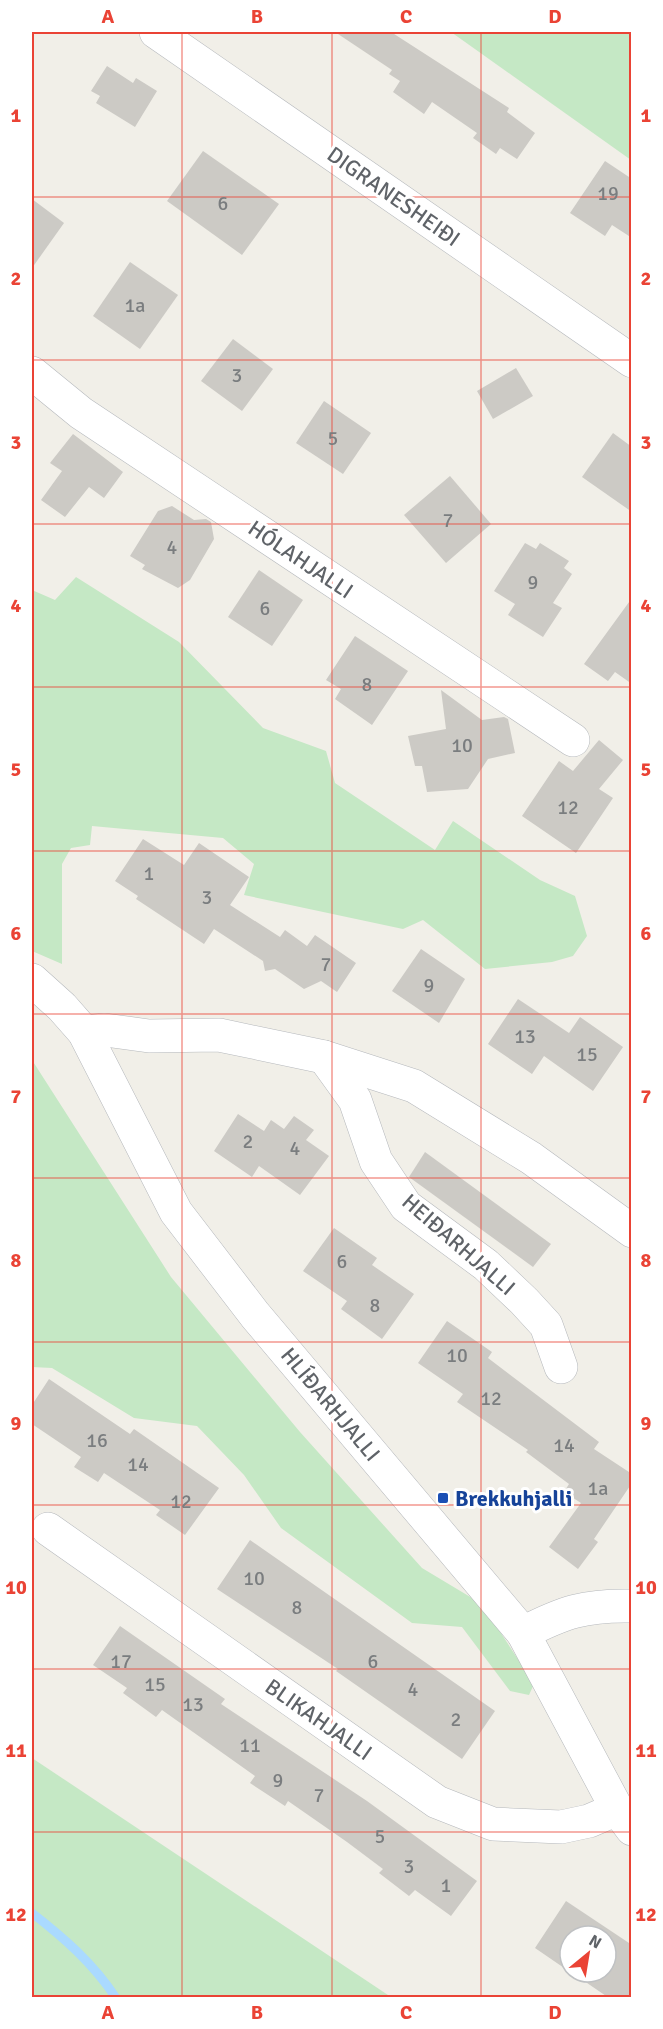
<svg xmlns="http://www.w3.org/2000/svg" width="663" height="2029" viewBox="0 0 663 2029" font-family="Signika,sans-serif">
	<style>
		.green { fill: #c5e8c5 }
		.lines { fill: none; stroke-linecap: round; stroke-linejoin: round }
		.stream { stroke: #aadaff; stroke-width: 9 }
		.building { fill: #cccac5 }
		.minor-casing { stroke: #b5b8bc; stroke-width: 34 }
		.minor { stroke: #fff; stroke-width: 33 }
		.grid { fill: none; stroke: #ea4335; stroke-width: 1.5; stroke-opacity: 0.55 }
		.transit-dot { fill: #1a4fb4; stroke: #fff; stroke-width: 2 }
		.labels { text-anchor: middle; stroke-width: 6; stroke-linejoin: round; paint-order: stroke }
		.number-label { font-size: 20px; fill: #7a7d7f }
		.street-label { font-size: 22px; fill: #5f6368; stroke: #fff }
		.transit-label { font-size: 22px; font-weight: bold; fill: #164399; stroke: #fff; text-anchor: start }
		.neatline { fill: none; stroke: #ea4335; stroke-width: 2 }
		.grid-label { font-size: 20px; text-anchor: middle; font-weight: bold; fill: #ea4335 }
	</style>
	<rect width="100%" height="100%" fill="#f1efe8"/>
	<g class="green">
		<path d="M451,32H631V160Z"/>
		<path d="M76,577L179,642L263,728L326,751L335,783L435,850L453,821L540,880L575,896L587,936L573,956L552,962L485,969L423,920L403,929L244,895L254,864L223,838L92,826L90,845L71,848L62,864V964L32,951V590L55,600Z"/>
		<path d="M32,1060L171,1277L300,1432L422,1568L482,1604L534,1684L529,1695L510,1691L462,1627L412,1623L281,1528L244,1475L197,1426L134,1418L52,1368L32,1367Z"/>
		<path d="M32,1758L391,1997H32Z"/>
	</g>
	<g class="lines">
		<path class="stream" d="M32,1913C64,1938 93,1963 116,1998"/>
	</g>
	<g class="building">
		<path d="M335,32H391L509,108L507,112L535,133L517,159L500,148L496,154L473,138L477,133L432,102L424,114L393,92L400,81L389,74L392,70Z"/>
		<path d="M107,66L133,83L136,78L157,91L135,127L96,103L100,96L91,91Z"/>
		<path d="M203,151L279,204L242,255L167,201Z"/>
		<path d="M605,161L632,179V238L612,225L605,236L570,213Z"/>
		<path d="M32,199L64,223L32,268Z"/>
		<path d="M130,262L178,295L140,349L93,316Z"/>
		<path d="M233,339L273,369L242,411L201,381Z"/>
		<path d="M516,368L533,396L493,419L477,391Z"/>
		<path d="M324,401L371,433L343,474L296,443Z"/>
		<path d="M613,433L632,447V512L582,477Z"/>
		<path d="M73,434L123,472L104,498L89,487L65,517L41,500L62,471L50,463Z"/>
		<path d="M450,476L491,524L446,563L404,515Z"/>
		<path d="M172,506L194,520L206,519L211,522L214,539L190,580L178,588L142,569L145,565L130,556L158,511Z"/>
		<path d="M525,543L536,549L540,543L569,561L564,568L572,574L553,603L562,608L543,637L508,615L515,604L494,591Z"/>
		<path d="M259,570L303,600L272,646L228,617Z"/>
		<path d="M632,598V684L615,672L608,681L584,664Z"/>
		<path d="M355,636L408,671L372,725L335,699L341,689L326,680Z"/>
		<path d="M441,690L482,720L504,717L508,719L515,753L488,759L468,789L427,792L422,766H415L408,736L446,729Z"/>
		<path d="M599,740L623,760L599,789L613,798L576,853L522,816L559,761L573,771Z"/>
		<path d="M143,839L184,865L199,843L249,877L230,905L280,937L285,930L307,946L315,935L356,963L337,992L321,981L304,989L275,969L265,971L263,961L214,929L204,944L136,899L138,896L115,881Z"/>
		<path d="M421,949L465,979L439,1023L392,991Z"/>
		<path d="M518,999L569,1033L580,1017L623,1047L593,1091L544,1056L532,1074L488,1044Z"/>
		<path d="M238,1114L264,1131L271,1120L284,1129L294,1116L314,1130L306,1140L329,1156L300,1195L259,1166L252,1177L214,1151Z"/>
		<path d="M425,1152L551,1244L533,1267L409,1177Z"/>
		<path d="M334,1228L377,1258L372,1265L414,1294L382,1339L341,1309L347,1301L303,1271Z"/>
		<path d="M447,1321L492,1352L488,1358L599,1442L594,1449L632,1474V1483L594,1539L598,1542L578,1569L549,1547L581,1503L564,1492L569,1484L526,1452L528,1450L457,1402L463,1394L418,1363Z"/>
		<path d="M49,1379L130,1434L134,1429L219,1488L185,1535L156,1515L160,1510L104,1473L98,1482L74,1467L81,1457L32,1424V1405Z"/>
		<path d="M250,1540L495,1711L462,1759L336,1671L338,1669L217,1589Z"/>
		<path d="M120,1626L225,1699L221,1704L367,1801L477,1881L451,1916L415,1890L409,1896L379,1873L383,1869L347,1842L288,1801L285,1806L250,1783L255,1776L162,1710L156,1717L123,1693L127,1688L93,1665Z"/>
		<path d="M566,1901L632,1945V1998H609L571,1972H606V1936H570V1972L535,1948Z"/>
	</g>
	<g class="lines">
		<defs>
			<g id="minor">
				<path d="M156,32L632,361"/>
				<path d="M32,373L81,413L573,740"/>
				<path d="M32,980L62,1007L84,1032L176,1212L255,1315L523,1633L617,1809L632,1829"/>
				<path d="M84,1032L105,1030L149,1036L219,1035L324,1057L414,1086L531,1158L632,1231"/>
				<path d="M324,1057L355,1100L376,1161L406,1206L486,1265L524,1301L546,1325L561,1367"/>
				<path d="M48,1529L437,1802L493,1824L561,1827L589,1821L617,1809"/>
				<path d="M523,1633C564,1612 585,1605 632,1606"/>
			</g>
		</defs>
		<use href="#minor" class="minor-casing"/>
		<use href="#minor" class="minor"/>
	</g>
	<path class="grid" d="M182,32V1998M332,32V1998M481,32V1998M32,197H632M32,360H632M32,524H632M32,687H632M32,851H632M32,1014H632M32,1178H632M32,1342H632M32,1505H632M32,1669H632M32,1832H632"/>
	<rect class="transit-dot" x="437" y="1492" width="12" height="12" rx="3"/>
	<g class="labels">
		<g class="number-label">
			<text x="608" y="200">19</text>
			<text x="223" y="210">6</text>
			<text x="135" y="312">1a</text>
			<text x="237" y="382">3</text>
			<text x="333" y="445">5</text>
			<text x="448" y="527">7</text>
			<text x="172" y="554">4</text>
			<text x="533" y="589">9</text>
			<text x="265" y="615">6</text>
			<text x="367" y="691">8</text>
			<text x="462" y="752">10</text>
			<text x="568" y="814">12</text>
			<text x="149" y="880">1</text>
			<text x="207" y="904">3</text>
			<text x="326" y="971">7</text>
			<text x="429" y="992">9</text>
			<text x="525" y="1043">13</text>
			<text x="587" y="1061">15</text>
			<text x="248" y="1148">2</text>
			<text x="295" y="1155">4</text>
			<text x="342" y="1268">6</text>
			<text x="375" y="1312">8</text>
			<text x="457" y="1362">10</text>
			<text x="491" y="1405">12</text>
			<text x="97" y="1447">16</text>
			<text x="564" y="1452">14</text>
			<text x="138" y="1471">14</text>
			<text x="598" y="1495">1a</text>
			<text x="181" y="1508">12</text>
			<text x="254" y="1585">10</text>
			<text x="297" y="1614">8</text>
			<text x="121" y="1668">17</text>
			<text x="373" y="1668">6</text>
			<text x="155" y="1691">15</text>
			<text x="413" y="1696">4</text>
			<text x="193" y="1711">13</text>
			<text x="456" y="1726">2</text>
			<text x="250" y="1752">11</text>
			<text x="278" y="1787">9</text>
			<text x="319" y="1802">7</text>
			<text x="380" y="1843">5</text>
			<text x="409" y="1873">3</text>
			<text x="446" y="1892">1</text>
		</g>
		<g class="street-label">
			<text transform="translate(394 196) rotate(35)" y="8">DIGRANESHEIÐI</text>
			<text transform="translate(301 559) rotate(34)" y="8">HÓLAHJALLI</text>
			<text transform="translate(459 1244) rotate(41)" y="8">HEIÐARHJALLI</text>
			<text transform="translate(331 1404) rotate(50)" y="8">HLÍÐARHJALLI</text>
			<text transform="translate(319 1719) rotate(35)" y="8">BLIKAHJALLI</text>
		</g>
		<g class="transit-label">
			<text x="455" y="1506">Brekkuhjalli</text>
		</g>
	</g>
	<rect width="663" height="2029" fill="none" stroke="#ffffff" stroke-width="66"/>
	<g transform="translate(588 1954) rotate(30)"><circle r="28" fill="#ffffff" stroke="#bfc1c3" stroke-width="1.5"/>
	<path d="M0-4.5L10 22L0 15L-10 22Z" fill="#ea4335"/>
	<text y="-9" font-size="16" font-weight="bold" text-anchor="middle" fill="#5f6368">N</text>
	</g>
	<rect x="33" y="33" width="597" height="1963" class="neatline"/>
	<g class="grid-label">
		<text x="108" y="23">A</text>
		<text x="257" y="23">B</text>
		<text x="406" y="23">C</text>
		<text x="555" y="23">D</text>
		<text x="16" y="122">1</text>
		<text x="646" y="122">1</text>
		<text x="16" y="285">2</text>
		<text x="646" y="285">2</text>
		<text x="16" y="449">3</text>
		<text x="646" y="449">3</text>
		<text x="16" y="612">4</text>
		<text x="646" y="612">4</text>
		<text x="16" y="776">5</text>
		<text x="646" y="776">5</text>
		<text x="16" y="940">6</text>
		<text x="646" y="940">6</text>
		<text x="16" y="1103">7</text>
		<text x="646" y="1103">7</text>
		<text x="16" y="1267">8</text>
		<text x="646" y="1267">8</text>
		<text x="16" y="1430">9</text>
		<text x="646" y="1430">9</text>
		<text x="16" y="1594">10</text>
		<text x="646" y="1594">10</text>
		<text x="16" y="1757">11</text>
		<text x="646" y="1757">11</text>
		<text x="16" y="1921">12</text>
		<text x="646" y="1921">12</text>
		<text x="108" y="2019">A</text>
		<text x="257" y="2019">B</text>
		<text x="406" y="2019">C</text>
		<text x="555" y="2019">D</text>
	</g>
</svg>
